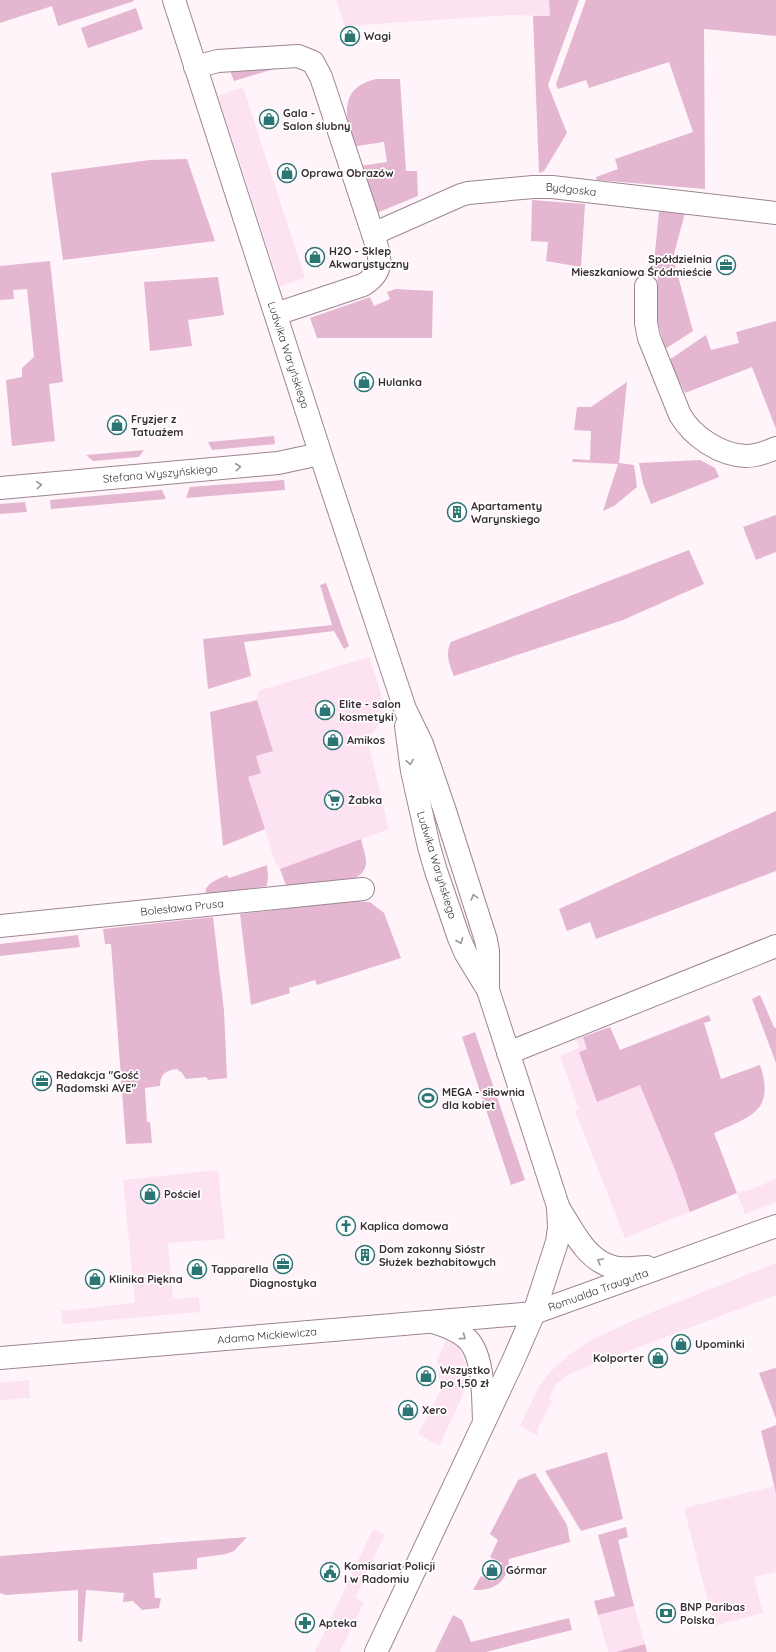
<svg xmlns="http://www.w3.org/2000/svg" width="776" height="1652" viewBox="0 0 776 1652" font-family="Quicksand,sans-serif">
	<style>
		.built { fill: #fde2f1 }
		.green { fill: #e4b6d0 }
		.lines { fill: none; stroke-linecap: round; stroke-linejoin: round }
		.minor-casing { stroke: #9d8592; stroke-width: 24 }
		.minor { stroke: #fff; stroke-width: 22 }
		.oneway { stroke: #9c969a }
		.labels { text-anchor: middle; stroke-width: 3.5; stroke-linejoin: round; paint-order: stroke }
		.poi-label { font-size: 11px; font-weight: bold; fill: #382e34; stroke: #fff; text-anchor: start }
		.street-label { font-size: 11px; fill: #382e34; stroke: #fff }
	</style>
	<rect width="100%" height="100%" fill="#fff4fa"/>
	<g class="built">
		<path d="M336,0H549L550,16L510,15L345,26Z"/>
		<path d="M243,87L305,278L280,286L218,96Z"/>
		<path d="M369,657L379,686L387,717L367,739L389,829L280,869L275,862L248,776L261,773L256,756L273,751L257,700L258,691Z"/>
		<path d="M604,1029L622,1075L647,1066L704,1206L625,1238L575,1111L579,1109L560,1056L579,1048L576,1039Z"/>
		<path d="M218,1170L225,1239L168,1243L173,1299L199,1297L200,1312L63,1324L61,1311L135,1303L123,1180Z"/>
		<path d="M776,1179V1202L745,1214L737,1193L744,1190L745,1192Z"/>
		<path d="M776,1263V1295L571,1373L556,1384L549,1398L552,1401L537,1430L539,1436L520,1426L538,1388L550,1372L570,1354L593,1339L650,1313Z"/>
		<path d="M446,1341L451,1342L459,1348L466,1365L467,1375L462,1397L439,1446L418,1434L442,1387L440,1386L437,1360Z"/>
		<path d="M29,1380L30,1398L0,1400V1383Z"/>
		<path d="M774,1486L776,1493V1572L754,1577L763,1613L714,1626L684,1508Z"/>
		<path d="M373,1529L385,1534L355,1598L364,1602L340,1652H315Z"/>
		<path d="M634,1606L645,1644L616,1652H608L598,1615Z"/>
	</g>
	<g class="green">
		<path d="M0,0H133L134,1L58,26L52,6L0,23Z"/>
		<path d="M549,0H579L548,85L567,133L544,171L539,173L533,16H550Z"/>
		<path d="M586,0H776V36L704,29L705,189L597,180L596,177L618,169L615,159L693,132L669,62L589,88L586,80L558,89L556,84Z"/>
		<path d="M136,8L143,29L88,48L81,28Z"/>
		<path d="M290,64L234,81L229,68Z"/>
		<path d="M376,79H400L406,171H417L418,196L374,214L360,166L387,162L384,142L357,146L353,145C346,116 338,88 376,79Z"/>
		<path d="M187,159L215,241L63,260L51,173L150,160Z"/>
		<path d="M532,200L585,204L581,267L546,261L548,242L531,241Z"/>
		<path d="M659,211L685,213L673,258L693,331L665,349L655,311L658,274L653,273Z"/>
		<path d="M50,261L63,382L49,384L55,441L12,446L6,380L22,377V368L34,357L27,289L13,290L14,299L0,300V266Z"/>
		<path d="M218,277L224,315L188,320L192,346L150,351L144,282Z"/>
		<path d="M396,289L433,291L432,338H317L310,318L370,297L374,306L390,299L387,292Z"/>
		<path d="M776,321V429L752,367L685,393L669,360L706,335L711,350L739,343L736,332Z"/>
		<path d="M627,382L619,463L634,465L637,487L614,506L603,511L618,464L572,462L573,459L590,460L591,431L574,430L577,407H591Z"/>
		<path d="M274,436L275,444L212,450L208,442Z"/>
		<path d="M144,450L139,457L93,461L86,455Z"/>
		<path d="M700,460L715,468L719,477L651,504L643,483L639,463Z"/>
		<path d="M284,480L285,490L186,498L190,487Z"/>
		<path d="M162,490L166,499L51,509L50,500Z"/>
		<path d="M25,502L27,512L0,514V504Z"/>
		<path d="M776,515V552L756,560L743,527Z"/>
		<path d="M689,550L704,584L623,620L454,676C449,665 445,653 451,642Z"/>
		<path d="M326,583L349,646L344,649L334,631L244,642L251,676L208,689L203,639L332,625L320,585Z"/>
		<path d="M257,700L273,751L256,756L261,773L248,777L265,829L223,846L210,712Z"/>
		<path d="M776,811V871L596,939L590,922L567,931L559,909Z"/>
		<path d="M361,839C366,861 373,869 350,881L288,886L285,883L280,869Z"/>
		<path d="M267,865L268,876L267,886L210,895L205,892C207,882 219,879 227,875L229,878Z"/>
		<path d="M352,901L370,902L384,913L401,958L317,985L315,980L289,988L290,993L251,1005L240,914Z"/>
		<path d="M213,917L224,1011L227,1078L208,1080L206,1077L186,1079L182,1073L177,1069C166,1070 160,1074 160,1086L145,1088L147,1122H150L152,1143L126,1144L111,944H105L103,929Z"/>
		<path d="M78,935L80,947L0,956V944Z"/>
		<path d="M760,995L774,1027L776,1028V1063L752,999Z"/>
		<path d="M709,1015L711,1021L704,1023L721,1079L760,1065C776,1112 749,1117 714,1133L737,1193L690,1212L674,1167L640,1085L597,1102L579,1052L587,1049L583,1037L610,1027L620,1050Z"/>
		<path d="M475,1032L525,1180L511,1185L462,1037Z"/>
		<path d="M775,1368L776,1369V1419L759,1373Z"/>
		<path d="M776,1425V1493L761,1431Z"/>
		<path d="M607,1452L623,1519L581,1531L545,1471Z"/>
		<path d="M535,1473L567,1525L570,1542L509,1559C508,1581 496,1591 473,1590L481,1576L493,1582L502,1563L490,1557L498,1540L490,1534L518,1480Z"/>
		<path d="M626,1527L628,1537L618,1540L634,1606L598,1615L594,1601L615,1596L598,1535Z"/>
		<path d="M247,1537L234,1551L226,1554L197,1558V1569L153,1573L155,1598H161L159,1608L142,1610L133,1601L123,1602L124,1593L86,1590L82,1642L78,1641V1590L6,1595L0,1593V1556Z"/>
		<path d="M453,1615L462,1620L471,1642L569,1618L572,1630L486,1652H435Z"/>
		<path d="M645,1644L647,1652H616Z"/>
	</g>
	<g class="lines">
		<defs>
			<g id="minor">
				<path id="s1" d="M174,0L327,474L405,709L422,744L444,808L486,940L488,951V990"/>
				<path d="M195,67L218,61L298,56L313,62L321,77L373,234C380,256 386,271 363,285L276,314"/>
				<path id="s2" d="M373,234L461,195L468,193L533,187H552L776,213"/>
				<path d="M646,286V323L649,338L680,415C693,437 720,455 746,456C757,456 767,452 776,448"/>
				<path id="s3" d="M0,488L278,463L320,454"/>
				<path id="s4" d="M0,926L363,889"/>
				<path d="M508,1053L776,946"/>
				<path d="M558,1207C572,1228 585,1260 613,1267C623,1270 636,1267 647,1267"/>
				<path d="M433,1322C446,1326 465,1333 472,1345C484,1364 483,1399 484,1421"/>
				<path id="s5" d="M0,1358L534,1313L776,1226"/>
				<path d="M376,1652L513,1361L534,1313L557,1242L559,1228L558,1206L488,990L466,954L459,938L436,871L429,847L412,771L406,726"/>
			</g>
		</defs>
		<use href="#minor" class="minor-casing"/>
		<use href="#minor" class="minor"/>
	</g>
	<defs><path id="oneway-chevron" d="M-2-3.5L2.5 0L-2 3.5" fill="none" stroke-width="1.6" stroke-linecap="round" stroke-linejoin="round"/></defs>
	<g class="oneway">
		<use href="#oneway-chevron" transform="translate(238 467) rotate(-6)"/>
		<use href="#oneway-chevron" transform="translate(39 485) rotate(-5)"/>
		<use href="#oneway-chevron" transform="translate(410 762) rotate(81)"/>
		<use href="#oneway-chevron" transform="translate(474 897) rotate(-107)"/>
		<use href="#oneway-chevron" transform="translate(460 941) rotate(68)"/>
		<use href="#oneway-chevron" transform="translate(600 1261) rotate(-150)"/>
		<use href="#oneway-chevron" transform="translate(463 1337) rotate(36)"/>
	</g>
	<defs>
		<symbol id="shop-ring" viewBox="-11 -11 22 22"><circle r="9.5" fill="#fff" stroke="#2b7574" stroke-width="1.5"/><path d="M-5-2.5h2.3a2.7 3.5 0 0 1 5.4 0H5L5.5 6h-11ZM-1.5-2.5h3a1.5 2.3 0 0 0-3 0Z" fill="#2b7574"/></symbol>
		<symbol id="office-ring" viewBox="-11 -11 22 22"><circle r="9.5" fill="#fff" stroke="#2b7574" stroke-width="1.5"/><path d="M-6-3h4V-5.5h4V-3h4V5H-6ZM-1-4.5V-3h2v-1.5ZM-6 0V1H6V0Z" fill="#2b7574"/></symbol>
		<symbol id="building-ring" viewBox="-11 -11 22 22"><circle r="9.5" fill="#fff" stroke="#2b7574" stroke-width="1.5"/><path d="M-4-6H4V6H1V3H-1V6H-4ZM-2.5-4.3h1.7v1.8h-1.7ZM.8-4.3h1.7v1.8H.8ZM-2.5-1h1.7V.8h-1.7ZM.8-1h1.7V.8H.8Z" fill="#2b7574"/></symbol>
		<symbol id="supermarket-ring" viewBox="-11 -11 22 22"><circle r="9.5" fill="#fff" stroke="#2b7574" stroke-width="1.5"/><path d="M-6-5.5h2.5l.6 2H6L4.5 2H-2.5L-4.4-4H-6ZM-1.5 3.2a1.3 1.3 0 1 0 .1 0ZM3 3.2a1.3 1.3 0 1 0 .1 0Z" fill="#2b7574"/></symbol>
		<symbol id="stadium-ring" viewBox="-11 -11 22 22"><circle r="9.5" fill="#fff" stroke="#2b7574" stroke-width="1.5"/><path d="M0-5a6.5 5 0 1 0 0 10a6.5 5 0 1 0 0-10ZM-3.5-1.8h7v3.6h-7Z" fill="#2b7574"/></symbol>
		<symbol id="church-ring" viewBox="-11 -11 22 22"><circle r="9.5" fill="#fff" stroke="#2b7574" stroke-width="1.5"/><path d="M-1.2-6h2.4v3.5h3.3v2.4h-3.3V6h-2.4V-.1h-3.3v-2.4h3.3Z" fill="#2b7574"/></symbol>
		<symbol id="civic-ring" viewBox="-11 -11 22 22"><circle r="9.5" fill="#fff" stroke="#2b7574" stroke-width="1.5"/><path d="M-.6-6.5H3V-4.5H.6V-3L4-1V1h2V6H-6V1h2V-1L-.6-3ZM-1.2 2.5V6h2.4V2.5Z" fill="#2b7574"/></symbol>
		<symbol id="bank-ring" viewBox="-11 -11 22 22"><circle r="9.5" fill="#fff" stroke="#2b7574" stroke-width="1.5"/><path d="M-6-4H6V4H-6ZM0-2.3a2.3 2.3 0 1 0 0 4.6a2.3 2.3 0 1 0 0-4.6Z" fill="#2b7574"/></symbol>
		<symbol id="pharmacy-ring" viewBox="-11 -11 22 22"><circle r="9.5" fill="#fff" stroke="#2b7574" stroke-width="1.5"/><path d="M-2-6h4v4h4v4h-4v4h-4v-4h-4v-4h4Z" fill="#2b7574"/></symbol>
	</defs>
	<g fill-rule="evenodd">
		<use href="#shop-ring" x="339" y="25" width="22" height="22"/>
		<use href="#shop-ring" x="258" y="108" width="22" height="22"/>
		<use href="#shop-ring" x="276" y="162" width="22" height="22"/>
		<use href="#shop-ring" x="304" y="246" width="22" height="22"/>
		<use href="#office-ring" x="715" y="254" width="22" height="22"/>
		<use href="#shop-ring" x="353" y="371" width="22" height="22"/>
		<use href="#shop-ring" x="106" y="414" width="22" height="22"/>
		<use href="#building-ring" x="446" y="501" width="22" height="22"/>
		<use href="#shop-ring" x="314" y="699" width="22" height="22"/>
		<use href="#shop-ring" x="322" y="729" width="22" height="22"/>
		<use href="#supermarket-ring" x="323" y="789" width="22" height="22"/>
		<use href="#office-ring" x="31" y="1070" width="22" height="22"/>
		<use href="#stadium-ring" x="417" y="1087" width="22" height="22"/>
		<use href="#shop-ring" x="139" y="1183" width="22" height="22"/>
		<use href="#church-ring" x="335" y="1215" width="22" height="22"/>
		<use href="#building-ring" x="354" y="1244" width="22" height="22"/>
		<use href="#office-ring" x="272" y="1253" width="22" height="22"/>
		<use href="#shop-ring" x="186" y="1258" width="22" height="22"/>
		<use href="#shop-ring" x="84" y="1268" width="22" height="22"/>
		<use href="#shop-ring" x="670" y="1333" width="22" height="22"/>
		<use href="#shop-ring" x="647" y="1347" width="22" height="22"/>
		<use href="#shop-ring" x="415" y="1365" width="22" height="22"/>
		<use href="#shop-ring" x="397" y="1399" width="22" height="22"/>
		<use href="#shop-ring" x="481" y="1559" width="22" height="22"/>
		<use href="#civic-ring" x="319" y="1561" width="22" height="22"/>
		<use href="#bank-ring" x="655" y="1602" width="22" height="22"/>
		<use href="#pharmacy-ring" x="294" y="1612" width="22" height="22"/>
	</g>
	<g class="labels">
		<g class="poi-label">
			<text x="364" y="40">Wagi</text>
			<text x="283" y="117">Gala -<tspan x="283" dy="13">Salon ślubny</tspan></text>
			<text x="301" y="177">Oprawa Obrazów</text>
			<text x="329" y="255">H2O - Sklep<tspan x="329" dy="13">Akwarystyczny</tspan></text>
			<text x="712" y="263" text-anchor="end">Spółdzielnia<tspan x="712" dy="13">Mieszkaniowa Śródmieście</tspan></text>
			<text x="378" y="386">Hulanka</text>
			<text x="131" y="423">Fryzjer z<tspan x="131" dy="13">Tatuażem</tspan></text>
			<text x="471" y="510">Apartamenty<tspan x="471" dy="13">Warynskiego</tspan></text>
			<text x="339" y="708">Elite - salon<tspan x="339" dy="13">kosmetyki</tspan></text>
			<text x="347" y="744">Amikos</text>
			<text x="348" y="804">Żabka</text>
			<text x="56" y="1079">Redakcja "Gość<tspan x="56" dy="13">Radomski AVE"</tspan></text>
			<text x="442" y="1096">MEGA - siłownia<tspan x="442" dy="13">dla kobiet</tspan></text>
			<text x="164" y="1198">Pościel</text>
			<text x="360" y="1230">Kaplica domowa</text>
			<text x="379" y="1253">Dom zakonny Sióstr<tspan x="379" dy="13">Służek bezhabitowych</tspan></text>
			<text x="211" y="1273">Tapparella</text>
			<text x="109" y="1283">Klinika Piękna</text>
			<text x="283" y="1287" text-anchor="middle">Diagnostyka</text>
			<text x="695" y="1348">Upominki</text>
			<text x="644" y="1362" text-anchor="end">Kolporter</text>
			<text x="440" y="1374">Wszystko<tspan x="440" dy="13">po 1,50 zł</tspan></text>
			<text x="422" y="1414">Xero</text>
			<text x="344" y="1570">Komisariat Policji<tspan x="344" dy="13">I w Radomiu</tspan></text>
			<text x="506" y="1574">Górmar</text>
			<text x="680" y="1611">BNP Paribas<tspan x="680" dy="13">Polska</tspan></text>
			<text x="319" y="1627">Apteka</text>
		</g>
		<g class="street-label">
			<text dy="4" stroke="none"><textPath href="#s2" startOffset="207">Bydgoska</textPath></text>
			<text dy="4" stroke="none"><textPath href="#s1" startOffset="373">Ludwika Waryńskiego</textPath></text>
			<text dy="4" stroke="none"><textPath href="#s3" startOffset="161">Stefana Wyszyńskiego</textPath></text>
			<text transform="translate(437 865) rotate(73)" y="4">Ludwika Waryńskiego</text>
			<text dy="4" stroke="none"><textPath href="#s4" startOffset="183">Bolesława Prusa</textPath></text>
			<text dy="4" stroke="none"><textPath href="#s5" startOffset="604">Romualda Traugutta</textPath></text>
			<text dy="4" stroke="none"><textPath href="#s5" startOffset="268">Adama Mickiewicza</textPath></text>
		</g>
	</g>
</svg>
